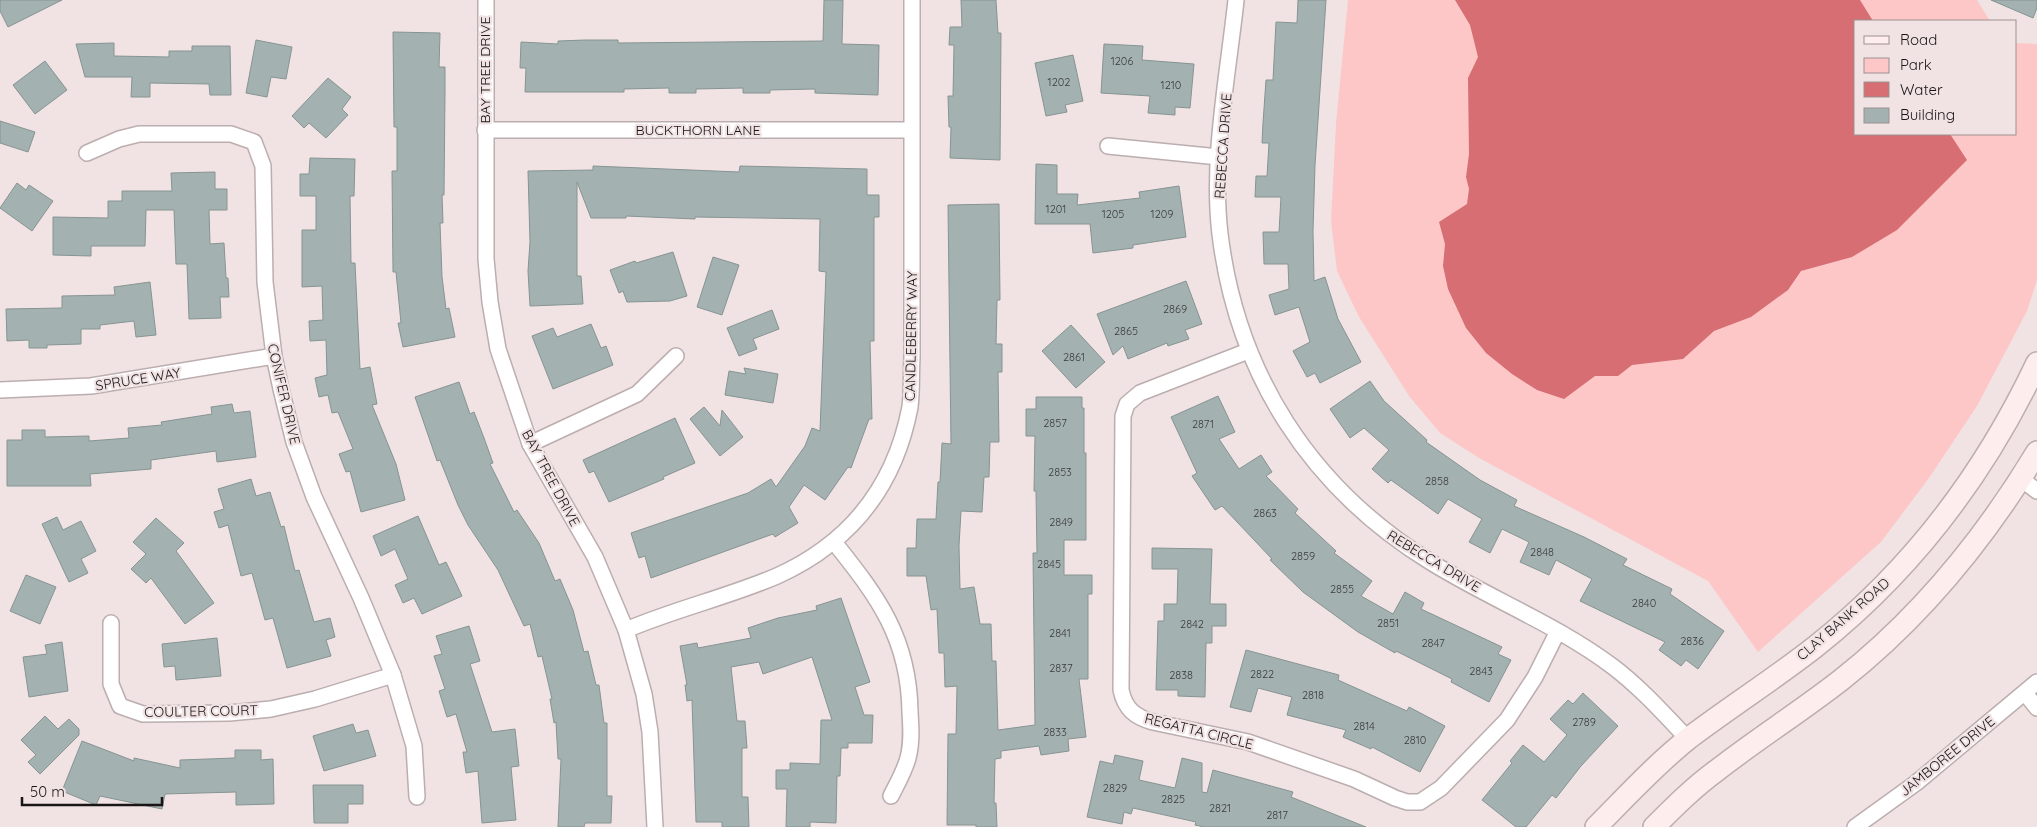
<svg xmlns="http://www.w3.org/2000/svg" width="2037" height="827" viewBox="0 0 2037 827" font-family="Quicksand,sans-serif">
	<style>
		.green { fill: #fec7c7 }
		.water { fill: #d66e73 }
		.building { fill: #a3b1b0; stroke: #869493 }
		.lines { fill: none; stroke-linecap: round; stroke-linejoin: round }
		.street-casing { stroke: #bcaeae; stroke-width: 18 }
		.secondary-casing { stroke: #bcaeae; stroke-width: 24 }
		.street { stroke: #fff; stroke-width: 15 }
		.secondary { stroke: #feeded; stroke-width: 21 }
		.labels { text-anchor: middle; stroke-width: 4.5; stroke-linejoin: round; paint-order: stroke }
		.number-label { font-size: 11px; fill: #3c3c3c }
		.street-label { font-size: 14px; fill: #1a1515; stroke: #f1e3e3 }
	</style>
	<rect width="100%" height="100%" fill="#f1e3e3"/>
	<path class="green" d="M1348,0H1977L1990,21H1856V134H2016V43L2037,44V280L2027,311L1977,406L1929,478L1881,542L1758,652L1708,581L1479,458L1440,433L1409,396L1359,317L1337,271L1331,221L1336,123Z"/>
	<path class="water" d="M1455,0H1860L1873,21H1856V134H1950L1967,160L1897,230L1852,257L1801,271L1788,290L1751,317L1714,331L1683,359L1632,365L1618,376H1595L1564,399L1537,390L1512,374L1486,353L1466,328L1448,289L1443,266L1445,244L1439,222L1467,204L1469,189L1466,177L1469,154L1468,78L1478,57L1470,25Z"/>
	<g class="building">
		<path d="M0,0H62L8,27L0,11Z"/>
		<path d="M824,0H843L842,44L879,45L878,95L815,93V89L770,90V93H743V88L696,89V93H669V88L624,89V92H525L526,68H520L521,42L558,44V41L585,40H618V43L823,41Z"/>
		<path d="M961,0H996L998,33H1001L1000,160L950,158L951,127H949L948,96H953L954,45H949L950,27H962Z"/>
		<path d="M1298,0H1326L1315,165L1313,231L1314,281L1325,277L1338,319L1361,362L1320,383L1315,373L1307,377L1293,351L1310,342L1299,307L1275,315L1269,295L1289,289L1288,264H1264L1263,232H1279L1281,197H1255L1256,176H1267L1269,143H1262L1263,123L1266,80H1273L1276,22L1297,23Z"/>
		<path d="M1991,0H2037V8L2033,18Z"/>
		<path d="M393,32L440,33L439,67H445V92L444,195H442L443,223H440L442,277L446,309L449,308L455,337L403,347L398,323H401L396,272H393L392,171H397V127H394Z"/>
		<path d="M256,40L292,47L286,79L271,77L267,97L246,93Z"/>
		<path d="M114,43V56L169,57V51H192V46H230L231,95H210L209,84L150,83V97H131L132,77H85L76,44Z"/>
		<path d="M1104,44L1143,46L1142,60L1194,64L1190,108L1175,107V115L1148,113L1150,96L1101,93Z"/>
		<path d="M1073,55L1083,101L1065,105L1067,112L1046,116L1035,63Z"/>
		<path d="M45,61L67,90L35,114L13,85Z"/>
		<path d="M328,78L351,97L342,109L348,115L326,138L309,123L304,128L292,116Z"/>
		<path d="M0,121L35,132L28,152L0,143Z"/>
		<path d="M310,158L355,159L354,196H350L351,263H355L360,369L370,367L377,404L372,405L396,464L405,500L361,512L350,471L346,472L339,454L353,449L338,412L332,413L328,395L319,397L315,378L327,375L326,340L310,341L309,321L323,320L322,286L302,287V230H316V196H300V174H309Z"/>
		<path d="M1036,164L1057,165V194H1078L1077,205L1140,198L1139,192L1179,186L1186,237L1133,245V248L1093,253L1090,224H1035Z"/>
		<path d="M593,166L739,172L740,166L867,169V195H879V217H874V341H870L872,419H869L851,468L848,467L825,500L804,485L789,507L798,523L775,537L773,534L651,578L645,556L639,558L631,533L748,493L771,479L776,487L805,446L812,428L820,431L826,272L819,271L820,219L695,217V219L626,216V218H591L577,182V276H581L583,304L530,306L528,271L530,242L528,171L593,170Z"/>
		<path d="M215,172V189H227V210H209L210,244L224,243L226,278H228L229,297H220L221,318L189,319L187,264H176L174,210H146L145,246H91V256L53,255V217L108,218V201H122V191H172L171,173Z"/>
		<path d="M17,183L26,190L29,185L53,201L32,231L0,208Z"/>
		<path d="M999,204L1000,300H997L996,344H1002V372H998L999,442H990L989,477H984L982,512L961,511L959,546L960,589L974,587L980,624H991L992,661H996L998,730L1035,725L1033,553H1037L1036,491H1034L1035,436H1026V409H1036V397H1082V408H1084V453H1086V540H1064V575H1092V594H1088V679H1079L1086,737L1068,739L1069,751L1041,755L1039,746L1001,751V758L995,759L994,803H996L997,827H976V825H947L948,734H956L957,686L945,687L944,653H939L937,609L931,610L926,576H907V548H916L917,519H936L938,482H940L942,443L951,444L948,205Z"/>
		<path d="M673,252L687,296L670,301L627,302L623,291L619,293L610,270L635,261L636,263Z"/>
		<path d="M713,257L739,265L722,315L697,307Z"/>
		<path d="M1186,281L1202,324L1185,330L1189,339L1168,346L1167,343L1128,359L1123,346L1113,355L1097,314Z"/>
		<path d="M150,282L156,335L136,337L134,321L100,325V329H81V344L47,345V348H29V340L7,341L6,309L62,308V296L115,295L114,287Z"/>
		<path d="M772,310L779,329L753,339L757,349L739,356L727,328Z"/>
		<path d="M591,324L601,348L606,346L613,365L553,389L532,336L553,328L557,337Z"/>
		<path d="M1071,325L1105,362L1076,388L1042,351Z"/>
		<path d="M744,368L778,374L773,403L725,395L729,371L746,374Z"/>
		<path d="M1370,381L1384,401L1427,440L1426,442L1480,480L1517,500L1514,506L1584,537L1627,559L1623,565L1672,589L1670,594L1724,631L1698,669L1686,660L1681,666L1659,650L1665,642L1580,601L1592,579L1556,560L1549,575L1520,562L1529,542L1502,529L1490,553L1469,542L1482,519L1448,499L1438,514L1391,480L1388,483L1372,469L1389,450L1364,428L1350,438L1330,409Z"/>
		<path d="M459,382L470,414L474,412L484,438L493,463L490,464L514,512L517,510L539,543L555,581L560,579L573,610L584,652L588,651L596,685H599L604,723H607V796H612L611,823H585L584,827H558L561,759H558L556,722L554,723L550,699H552L542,656L538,657L530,624L524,626L498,570L468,525L458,505L440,460L437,461L415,397Z"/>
		<path d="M1218,396L1235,432L1219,439L1239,469L1261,455L1272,472L1266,476L1298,509L1295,513L1336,551L1334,553L1372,581L1361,596L1393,614L1405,592L1424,603L1421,609L1502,647L1498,654L1511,660L1489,702L1451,682L1452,679L1396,651L1395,653L1358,632L1303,592L1270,560L1272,559L1222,506L1215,510L1192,476L1197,473L1171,417Z"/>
		<path d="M232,404L234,413L250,411L256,457L217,462L216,451L151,460V469L90,474L91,486H7V440H22V430H45V437L89,436V441L129,438L128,428L162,425L161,422L212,414L211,407Z"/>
		<path d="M704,407L720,426L722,410L743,437L720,456L690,419Z"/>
		<path d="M675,418L695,463L663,477L664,479L609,502L594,471L589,473L583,460Z"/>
		<path d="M251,479L256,496L270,492L281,527L284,526L295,571L299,570L314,622L330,618L335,637L326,640L331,656L287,668L273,618L265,620L252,573L241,576L228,525L219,528L214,512L224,509L218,489Z"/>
		<path d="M418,516L439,565L446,562L462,596L422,614L414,598L403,603L395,585L408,579L395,549L381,556L373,536Z"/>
		<path d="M57,517L63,530L81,521L96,551L81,559L88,573L69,582L42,524Z"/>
		<path d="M156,518L184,543L176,551L214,603L185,624L151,578L146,583L131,569L146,554L133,542Z"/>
		<path d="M1152,548L1212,549L1210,604H1226V626H1212V643H1206L1205,697L1178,696V690H1156L1158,621H1164V604H1177L1178,569H1152Z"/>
		<path d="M26,575L56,587L40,624L10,611Z"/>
		<path d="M841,598L870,682L855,687L864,715H873L872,743H848V748H841L840,776H837L836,823L810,822V827H786L787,789H776V770H790V763L820,764L821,720H832L812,657L763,674L759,662L731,667L737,721H745L747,748H742V797H748L749,827H722V822H696L692,700L687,701L685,685H687L680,646L697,643L698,648L751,638L748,628L778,618L817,610L816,606Z"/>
		<path d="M469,626L480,661L470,664L492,732L515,729L519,766L511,767L516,820L482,823L478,771L466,773L463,752H467L456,714L447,717L439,691L445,689L434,656L442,654L436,636Z"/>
		<path d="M217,638L221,676L176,680L175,666L164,667L162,644Z"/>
		<path d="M62,642L68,691L29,697L23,657L47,654L45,645Z"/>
		<path d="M1246,650L1339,675L1338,680L1407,711L1409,707L1445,726L1420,772L1372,747L1371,749L1343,737L1346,730L1287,715L1292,697L1258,688L1251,712L1230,707Z"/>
		<path d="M1583,693L1618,726L1581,766L1556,798L1552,795L1526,827H1516L1482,800L1512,763L1510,761L1523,745L1544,762L1567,735L1550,719L1568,700L1573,704Z"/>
		<path d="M45,716L58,729L69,719L79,729V735L40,774L28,762L36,755L21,740Z"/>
		<path d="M353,724L356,733L368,730L376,756L324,771L313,736Z"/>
		<path d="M82,741L134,761V758L180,768V760L235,758V750H261V760L273,759L274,804L236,805V792L165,794L162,809L100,796L96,805L62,791Z"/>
		<path d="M1115,755L1143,761L1139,780L1175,788L1182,758L1202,763V792L1207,793L1213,770L1293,792L1291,797L1366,827H1204L1195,825L1196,822L1133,808L1131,814L1124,812L1122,824L1087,817L1100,761L1113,764Z"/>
		<path d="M313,785H363V804H348V823H314Z"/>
	</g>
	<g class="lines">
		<defs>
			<g id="street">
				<path d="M486,0V259L490,302L498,349L530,444L595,557L626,630L644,694L650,732L655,827"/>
				<path d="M1236,0C1228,75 1211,159 1220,234C1237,374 1310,487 1429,561C1488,598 1556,624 1612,666C1640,687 1664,714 1688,739"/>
				<path d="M485,130H911"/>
				<path d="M1108,146L1219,157"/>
				<path d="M87,153L119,139L139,134H231L254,142L263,166L265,282L274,356L281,389L294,442L314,497L361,598L393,675L414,746L417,797"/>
				<path d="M1248,351L1140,393L1127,404L1123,416L1121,690C1125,709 1135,717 1153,722L1248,742L1354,779L1395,798L1407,802H1420L1441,788L1507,720L1535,677L1557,633"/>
				<path d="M0,390L91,386L274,356"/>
				<path d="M530,444L637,394L676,356"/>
				<path d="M2020,478L2037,491"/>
				<path d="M834,542C878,597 909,638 910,712C911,727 912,743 908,758C905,770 897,784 891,796"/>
				<path d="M111,623V684L120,706L143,714L229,713L271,709L315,699L393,675"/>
				<path d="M626,630C675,609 728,597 777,576C850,543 895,486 910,407C912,391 911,374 912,358V0"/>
				<path d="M2025,693L2037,708"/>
				<path d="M1855,827L1916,783L2037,682"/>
			</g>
			<g id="secondary">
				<path d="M1596,827C1626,797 1655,765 1689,738C1730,707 1774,679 1815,647C1911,571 1985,473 2037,363"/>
				<path d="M1654,827C1674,807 1694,787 1716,771C1757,739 1800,712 1841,680C1921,617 1985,538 2037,452"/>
			</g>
		</defs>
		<use href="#street" class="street-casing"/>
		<use href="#secondary" class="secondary-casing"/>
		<use href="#street" class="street"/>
		<use href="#secondary" class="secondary"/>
	</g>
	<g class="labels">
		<g class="number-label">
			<text x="1122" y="65">1206</text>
			<text x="1059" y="86">1202</text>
			<text x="1171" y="89">1210</text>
			<text x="1056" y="213">1201</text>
			<text x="1113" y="218">1205</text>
			<text x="1162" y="218">1209</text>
			<text x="1175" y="313">2869</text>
			<text x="1126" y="335">2865</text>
			<text x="1074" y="361">2861</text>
			<text x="1055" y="427">2857</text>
			<text x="1203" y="428">2871</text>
			<text x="1060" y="476">2853</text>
			<text x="1437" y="485">2858</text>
			<text x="1265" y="517">2863</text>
			<text x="1061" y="526">2849</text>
			<text x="1542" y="556">2848</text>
			<text x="1303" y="560">2859</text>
			<text x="1049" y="568">2845</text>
			<text x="1342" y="593">2855</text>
			<text x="1644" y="607">2840</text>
			<text x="1388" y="627">2851</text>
			<text x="1192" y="628">2842</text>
			<text x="1060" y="637">2841</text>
			<text x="1692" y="645">2836</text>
			<text x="1433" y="647">2847</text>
			<text x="1061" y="672">2837</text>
			<text x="1481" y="675">2843</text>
			<text x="1262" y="678">2822</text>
			<text x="1181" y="679">2838</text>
			<text x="1313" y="699">2818</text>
			<text x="1584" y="726">2789</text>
			<text x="1364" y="730">2814</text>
			<text x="1055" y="736">2833</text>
			<text x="1415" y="744">2810</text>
			<text x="1115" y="792">2829</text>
			<text x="1173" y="803">2825</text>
			<text x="1220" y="812">2821</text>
			<text x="1277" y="819">2817</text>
		</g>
		<g class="street-label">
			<text transform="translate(485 70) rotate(-90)" y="5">BAY TREE DRIVE</text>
			<text x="698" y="135">BUCKTHORN LANE</text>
			<text transform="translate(1223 146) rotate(-86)" y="5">REBECCA DRIVE</text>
			<text transform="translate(911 336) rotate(-89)" y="5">CANDLEBERRY WAY</text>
			<text transform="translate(138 379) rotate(-9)" y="5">SPRUCE WAY</text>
			<text transform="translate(284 394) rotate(77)" y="5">CONIFER DRIVE</text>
			<text transform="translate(551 478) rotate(62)" y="5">BAY TREE DRIVE</text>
			<text transform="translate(1434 561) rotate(31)" y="5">REBECCA DRIVE</text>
			<text transform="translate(1843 619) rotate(-41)" y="5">CLAY BANK ROAD</text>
			<text transform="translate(201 711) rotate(-1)" y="5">COULTER COURT</text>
			<text transform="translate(1199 731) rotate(14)" y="5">REGATTA CIRCLE</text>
			<text transform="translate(1947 756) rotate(-39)" y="5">JAMBOREE DRIVE</text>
		</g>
	</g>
	<rect x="1854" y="20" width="162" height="115" fill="#f1e3e3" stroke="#9b9191"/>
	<rect x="1864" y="36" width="25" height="8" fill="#feeded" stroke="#9b9191"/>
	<text x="1900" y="45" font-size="15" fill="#1a1515">Road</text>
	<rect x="1864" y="58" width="25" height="15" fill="#fec7c7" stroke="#9b9191"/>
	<text x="1900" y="70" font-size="15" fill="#1a1515">Park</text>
	<rect x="1864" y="82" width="25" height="15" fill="#d66e73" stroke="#9b9191"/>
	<text x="1900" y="95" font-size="15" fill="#1a1515">Water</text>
	<rect x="1864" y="108" width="25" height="15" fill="#a3b1b0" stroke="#9b9191"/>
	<text x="1900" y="120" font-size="15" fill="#1a1515">Building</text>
	<path d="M22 797v8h140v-8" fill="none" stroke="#1a1515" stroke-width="2.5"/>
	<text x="30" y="797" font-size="15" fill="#1a1515" stroke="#f1e3e3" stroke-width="4" paint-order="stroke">50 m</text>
</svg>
